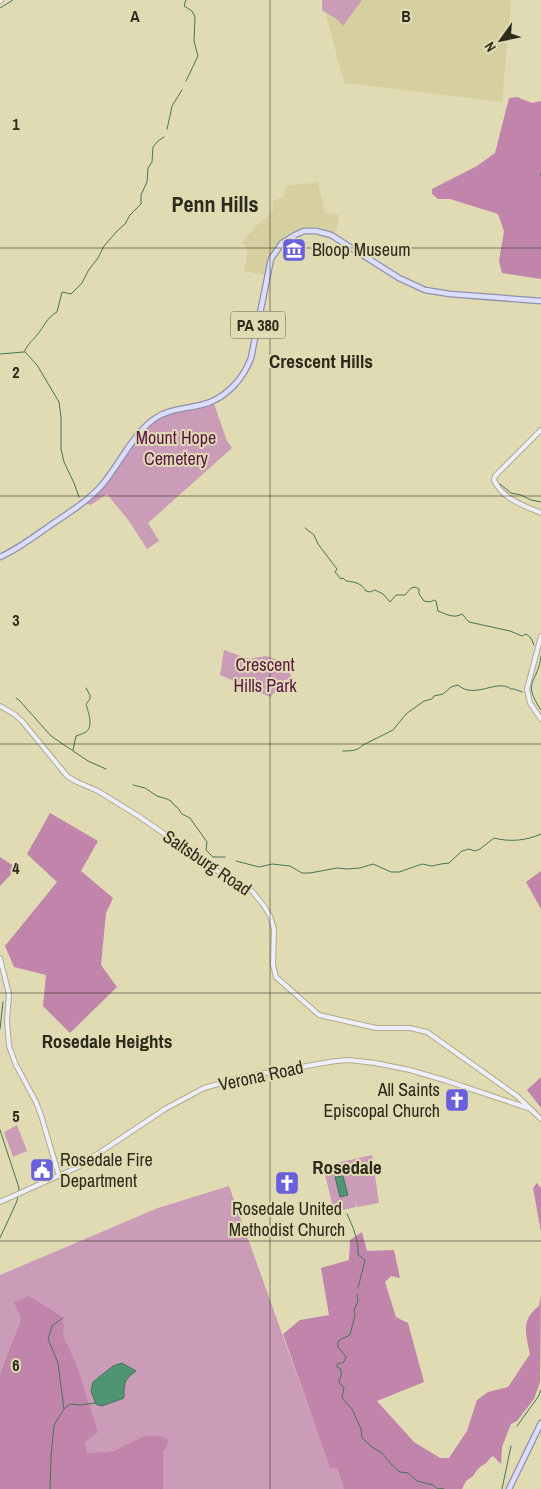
<svg xmlns="http://www.w3.org/2000/svg" width="541" height="1489" viewBox="0 0 541 1489" font-family="'Archivo Narrow',sans-serif">
	<style>
		.built { fill: #d6d0a1 }
		.green { fill: #ca9cb8 }
		.forest { fill: #c185ab }
		.water { fill: #4f9573; stroke: #447559 }
		.lines { fill: none; stroke-linecap: round; stroke-linejoin: round }
		.stream { stroke: #447559; stroke-width: 1 }
		.secondary-casing { stroke: #b1ac85; stroke-width: 6 }
		.primary-casing { stroke: #8f91ad; stroke-width: 7 }
		.secondary { stroke: #edeefe; stroke-width: 4 }
		.primary { stroke: #dcdefd; stroke-width: 4.5 }
		.grid { fill: none; stroke: #2c2a1b; stroke-width: 1; stroke-opacity: 0.55 }
		.labels { text-anchor: middle; stroke-width: 4; stroke-linejoin: round; paint-order: stroke }
		.shield { fill: #e0dbb3; stroke: #625f49; stroke-width: 1 }
		.shield-label { font-size: 16px; font-weight: bold; fill: #2c2a1b }
		.poi-label { font-size: 18px; fill: #2c2a1b; stroke: #e0dbb3; text-anchor: start }
		.park-label { font-size: 18px; fill: #5b1447; stroke: #e0dbb3 }
		.street-label { font-size: 18px; fill: #2c2a1b; stroke: #e0dbb3 }
		.neighbourhood-label { font-size: 19px; font-weight: bold; fill: #2c2a1b; stroke: #e0dbb3 }
		.district-label { font-size: 22px; font-weight: bold; fill: #2c2a1b; stroke: #e0dbb3 }
		.grid-label { font-size: 16px; text-anchor: middle; font-weight: bold; fill: #2c2a1b; stroke: #e0dbb3; stroke-width: 4; stroke-linejoin: round; paint-order: stroke }
	</style>
	<rect width="100%" height="100%" fill="#e0dbb3"/>
	<g class="built">
		<path d="M322,0H511L502,102L344,83Z"/>
		<path d="M318,182L325,213L339,215L336,233L316,227L295,231L282,239L268,256L265,275L244,271L248,249L242,242L254,228L273,211V201L283,197L287,186Z"/>
	</g>
	<g class="green">
		<path d="M322,0H362L343,26L338,20L322,10Z"/>
		<path d="M213,401L227,441L232,448L148,523L159,541L147,549L129,521L107,494L91,505L83,502L102,485L143,429L155,418Z"/>
		<path d="M224,650L249,659L266,656L285,662L291,676L270,697L220,675Z"/>
		<path d="M17,1125L27,1151L13,1157L4,1132Z"/>
		<path d="M372,1155L379,1203L357,1207L355,1200L356,1207L334,1212L323,1166Z"/>
		<path d="M229,1186L330,1467L337,1468L344,1489H163V1452L166,1449L161,1437L146,1435L113,1451L87,1453L85,1442L76,1363L62,1336L64,1326L21,1319L0,1373V1275L158,1208Z"/>
	</g>
	<g class="forest">
		<path d="M517,97L532,103L541,101V279L502,273L499,261L504,231L498,214L450,199H438L432,194V189L477,166L495,153L509,98Z"/>
		<path d="M50,813L98,841L81,871L113,898L106,913L101,965L117,987L70,1033L43,1006L46,975L14,967L5,946L57,882L27,854Z"/>
		<path d="M0,857L17,868L0,886Z"/>
		<path d="M541,871V909L526,882Z"/>
		<path d="M541,1077V1108L527,1090Z"/>
		<path d="M537,1183L541,1188V1232L533,1188Z"/>
		<path d="M362,1232L367,1251L394,1250L400,1278L391,1276L385,1282L396,1317L408,1323L424,1382L377,1401L414,1442L440,1458H449L467,1431L477,1400L488,1392L508,1387L530,1354C526,1335 520,1320 539,1306L541,1295L540,1382L534,1399L517,1421L511,1424L502,1447L501,1464L493,1456L490,1458C486,1465 482,1464 478,1469C472,1477 475,1475 466,1481L462,1489H344L337,1468H330L283,1334L300,1320L329,1315L321,1268L349,1260L350,1240Z"/>
		<path d="M29,1296L61,1316L64,1326L63,1336L76,1363L98,1432L85,1442L87,1453L113,1451L146,1435L159,1436L166,1438L168,1440L166,1449L163,1452V1489H0V1373L21,1319L14,1302Z"/>
	</g>
	<g class="water">
		<path d="M343,1176L348,1195L340,1197L335,1177Z"/>
		<path d="M122,1363L136,1371C124,1380 124,1383 124,1398L102,1406L98,1405L96,1404L91,1391L93,1382L113,1366Z"/>
	</g>
	<g class="lines">
		<g class="stream">
			<path d="M0,8L13,0"/>
			<path d="M186,81L198,56L194,41L195,17L192,11L184,6L186,0"/>
			<path d="M167,129L170,116L172,106L182,90"/>
			<path d="M541,173V176"/>
			<path d="M24,352C28,344 32,341 37,335C44,327 47,317 57,312L62,292L71,294L82,283L88,271L98,258L104,246L118,230L125,224L130,215L141,204V195L147,182L148,168L152,162L153,147L158,141L164,137"/>
			<path d="M25,352L37,365L59,402L61,417V449L64,462L74,483L79,497"/>
			<path d="M0,354L24,352"/>
			<path d="M500,484L511,493L521,495L531,500L541,502"/>
			<path d="M305,528L314,535L318,544L337,569L335,572L341,579L343,578L346,581C355,582 361,583 366,591L370,592L375,590L383,594L390,602L396,595H405L411,588L415,587L419,589V594L424,601L430,602L434,600L436,601L438,611C446,614 454,619 462,614L469,622L510,631L522,636L526,634L531,638L534,645"/>
			<path d="M541,656C538,684 521,680 541,710"/>
			<path d="M16,698L19,700L51,736L88,761L106,769"/>
			<path d="M73,750L76,736C79,735 82,734 84,733C95,728 88,712 86,704L90,699V695L86,688"/>
			<path d="M343,751C351,751 357,751 363,745L393,730L406,714L424,701L432,699L434,696L443,694L451,687L458,685C475,700 497,678 511,689H514L522,692"/>
			<path d="M133,785L145,788L157,796L167,799L171,801L174,805L177,807L182,814L190,818L207,842L206,850L213,857H225"/>
			<path d="M236,861L259,867L272,864L290,866L302,873H310L337,868L347,869L360,868L373,864L391,872H399L422,864L432,866L441,864L449,863L462,851L469,849L475,851L480,849L494,838C509,842 526,841 541,834"/>
			<path d="M0,1029L3,1002"/>
			<path d="M0,1130L19,1188L17,1201L0,1238"/>
			<path d="M347,1214C353,1227 359,1240 358,1255L365,1260L358,1288"/>
			<path d="M357,1294L358,1301L354,1310L355,1315L350,1335L341,1339L338,1342V1347L346,1357L344,1362L337,1364V1367L341,1369V1376L339,1380L340,1384L344,1387L342,1398L352,1409L361,1429L362,1438L372,1447L382,1453L391,1464L400,1472L408,1473L417,1481L433,1485L438,1489L443,1488L444,1489"/>
			<path d="M64,1409L70,1404L80,1405L95,1403"/>
			<path d="M517,1426L538,1397L541,1390"/>
			<path d="M50,1489L51,1456L54,1425L64,1409L58,1363L48,1339L52,1326L63,1318"/>
			<path d="M502,1489L511,1446"/>
		</g>
		<defs>
			<g id="secondary">
				<path d="M0,1L1,0"/>
				<path d="M541,430L495,476L494,480C502,499 523,505 541,513"/>
				<path d="M541,636L527,689L530,703L541,719"/>
				<path d="M0,706L14,714L22,721L67,776L77,782L98,791L140,817L173,840L198,860L252,891L264,906L270,916L274,929L273,965L276,977L319,1015L376,1028H410L427,1032L517,1096L541,1119"/>
				<path d="M0,958L9,994L7,1021L9,1046L16,1065L36,1102L41,1115L59,1176"/>
				<path d="M0,1202L78,1167L165,1109L204,1088L239,1078L265,1073L336,1061L349,1060L375,1063L410,1070L444,1080L531,1109"/>
			</g>
			<g id="primary">
				<path d="M0,557C16,550 31,539 45,529C65,515 86,503 102,485C119,465 133,434 154,419C168,409 184,409 201,405C224,400 243,380 251,358L271,259L282,243L295,235L304,231H316L331,235L399,278L425,290L450,294L541,301"/>
				<path d="M509,1489L541,1423"/>
			</g>
		</defs>
		<use href="#secondary" class="secondary-casing"/>
		<use href="#primary" class="primary-casing"/>
		<use href="#secondary" class="secondary"/>
		<use href="#primary" class="primary"/>
	</g>
	<path class="grid" d="M270,0V1489M0,248H541M0,496H541M0,744H541M0,993H541M0,1241H541"/>
	<defs>
		<symbol id="museum-square" viewBox="-11 -11 22 22"><rect x="-9" y="-9" width="18" height="18" rx="4" fill="#6961db" stroke="#e0dbb3"/><path d="M0-6L6-3V-2H-6V-3ZM-5-1h2V3h-2ZM-1-1h2V3h-2ZM3-1h2V3H3ZM-6 4H6V6H-6Z" fill="#fff"/></symbol>
		<symbol id="church-square" viewBox="-11 -11 22 22"><rect x="-9" y="-9" width="18" height="18" rx="4" fill="#6961db" stroke="#e0dbb3"/><path d="M-1.2-6h2.4v3.5h3.3v2.4h-3.3V6h-2.4V-.1h-3.3v-2.4h3.3Z" fill="#fff"/></symbol>
		<symbol id="civic-square" viewBox="-11 -11 22 22"><rect x="-9" y="-9" width="18" height="18" rx="4" fill="#6961db" stroke="#e0dbb3"/><path d="M-.6-6.5H3V-4.5H.6V-3L4-1V1h2V6H-6V1h2V-1L-.6-3ZM-1.2 2.5V6h2.4V2.5Z" fill="#fff"/></symbol>
	</defs>
	<g fill-rule="evenodd">
		<use href="#museum-square" x="280" y="236" width="28" height="28"/>
		<use href="#church-square" x="443" y="1086" width="28" height="28"/>
		<use href="#civic-square" x="28" y="1156" width="28" height="28"/>
		<use href="#church-square" x="273" y="1169" width="28" height="28"/>
	</g>
	<g class="labels">
		<rect class="shield" x="230.5" y="311.5" width="55" height="27" rx="4"/>
		<g class="shield-label">
			<text x="258" y="331">PA 380</text>
		</g>
		<g class="poi-label">
			<text x="312" y="256">Bloop Museum</text>
			<text x="440" y="1096" text-anchor="end">All Saints<tspan x="440" dy="21">Episcopal Church</tspan></text>
			<text x="60" y="1166">Rosedale Fire<tspan x="60" dy="21">Department</tspan></text>
			<text x="287" y="1215" text-anchor="middle">Rosedale United<tspan x="287" dy="21">Methodist Church</tspan></text>
		</g>
		<g class="park-label">
			<text x="176" y="444">Mount Hope<tspan x="176" dy="21">Cemetery</tspan></text>
			<text x="265" y="671">Crescent<tspan x="265" dy="21">Hills Park</tspan></text>
		</g>
		<g class="street-label">
			<text transform="translate(207 863) rotate(34)" y="6">Saltsburg Road</text>
			<text transform="translate(261 1076) rotate(-12)" y="6">Verona Road</text>
		</g>
		<g class="neighbourhood-label">
			<text x="321" y="368">Crescent Hills</text>
			<text x="107" y="1048">Rosedale Heights</text>
			<text x="347" y="1174">Rosedale</text>
		</g>
		<g class="district-label">
			<text x="215" y="212">Penn Hills</text>
		</g>
	</g>
	<g class="grid-label">
		<text x="135" y="22">A</text>
		<text x="406" y="22">B</text>
		<text x="16" y="130">1</text>
		<text x="16" y="378">2</text>
		<text x="16" y="626">3</text>
		<text x="16" y="874">4</text>
		<text x="16" y="1122">5</text>
		<text x="16" y="1371">6</text>
	</g>
	<g transform="translate(501 40) rotate(237)" stroke="#e0dbb3" stroke-width="4" paint-order="stroke">
	<path d="M0-4L9 19L0 12L-9 19Z" fill="#2c2a1b"/>
	<text y="-8" font-size="14" font-weight="bold" text-anchor="middle" fill="#2c2a1b">N</text>
	</g>
</svg>
